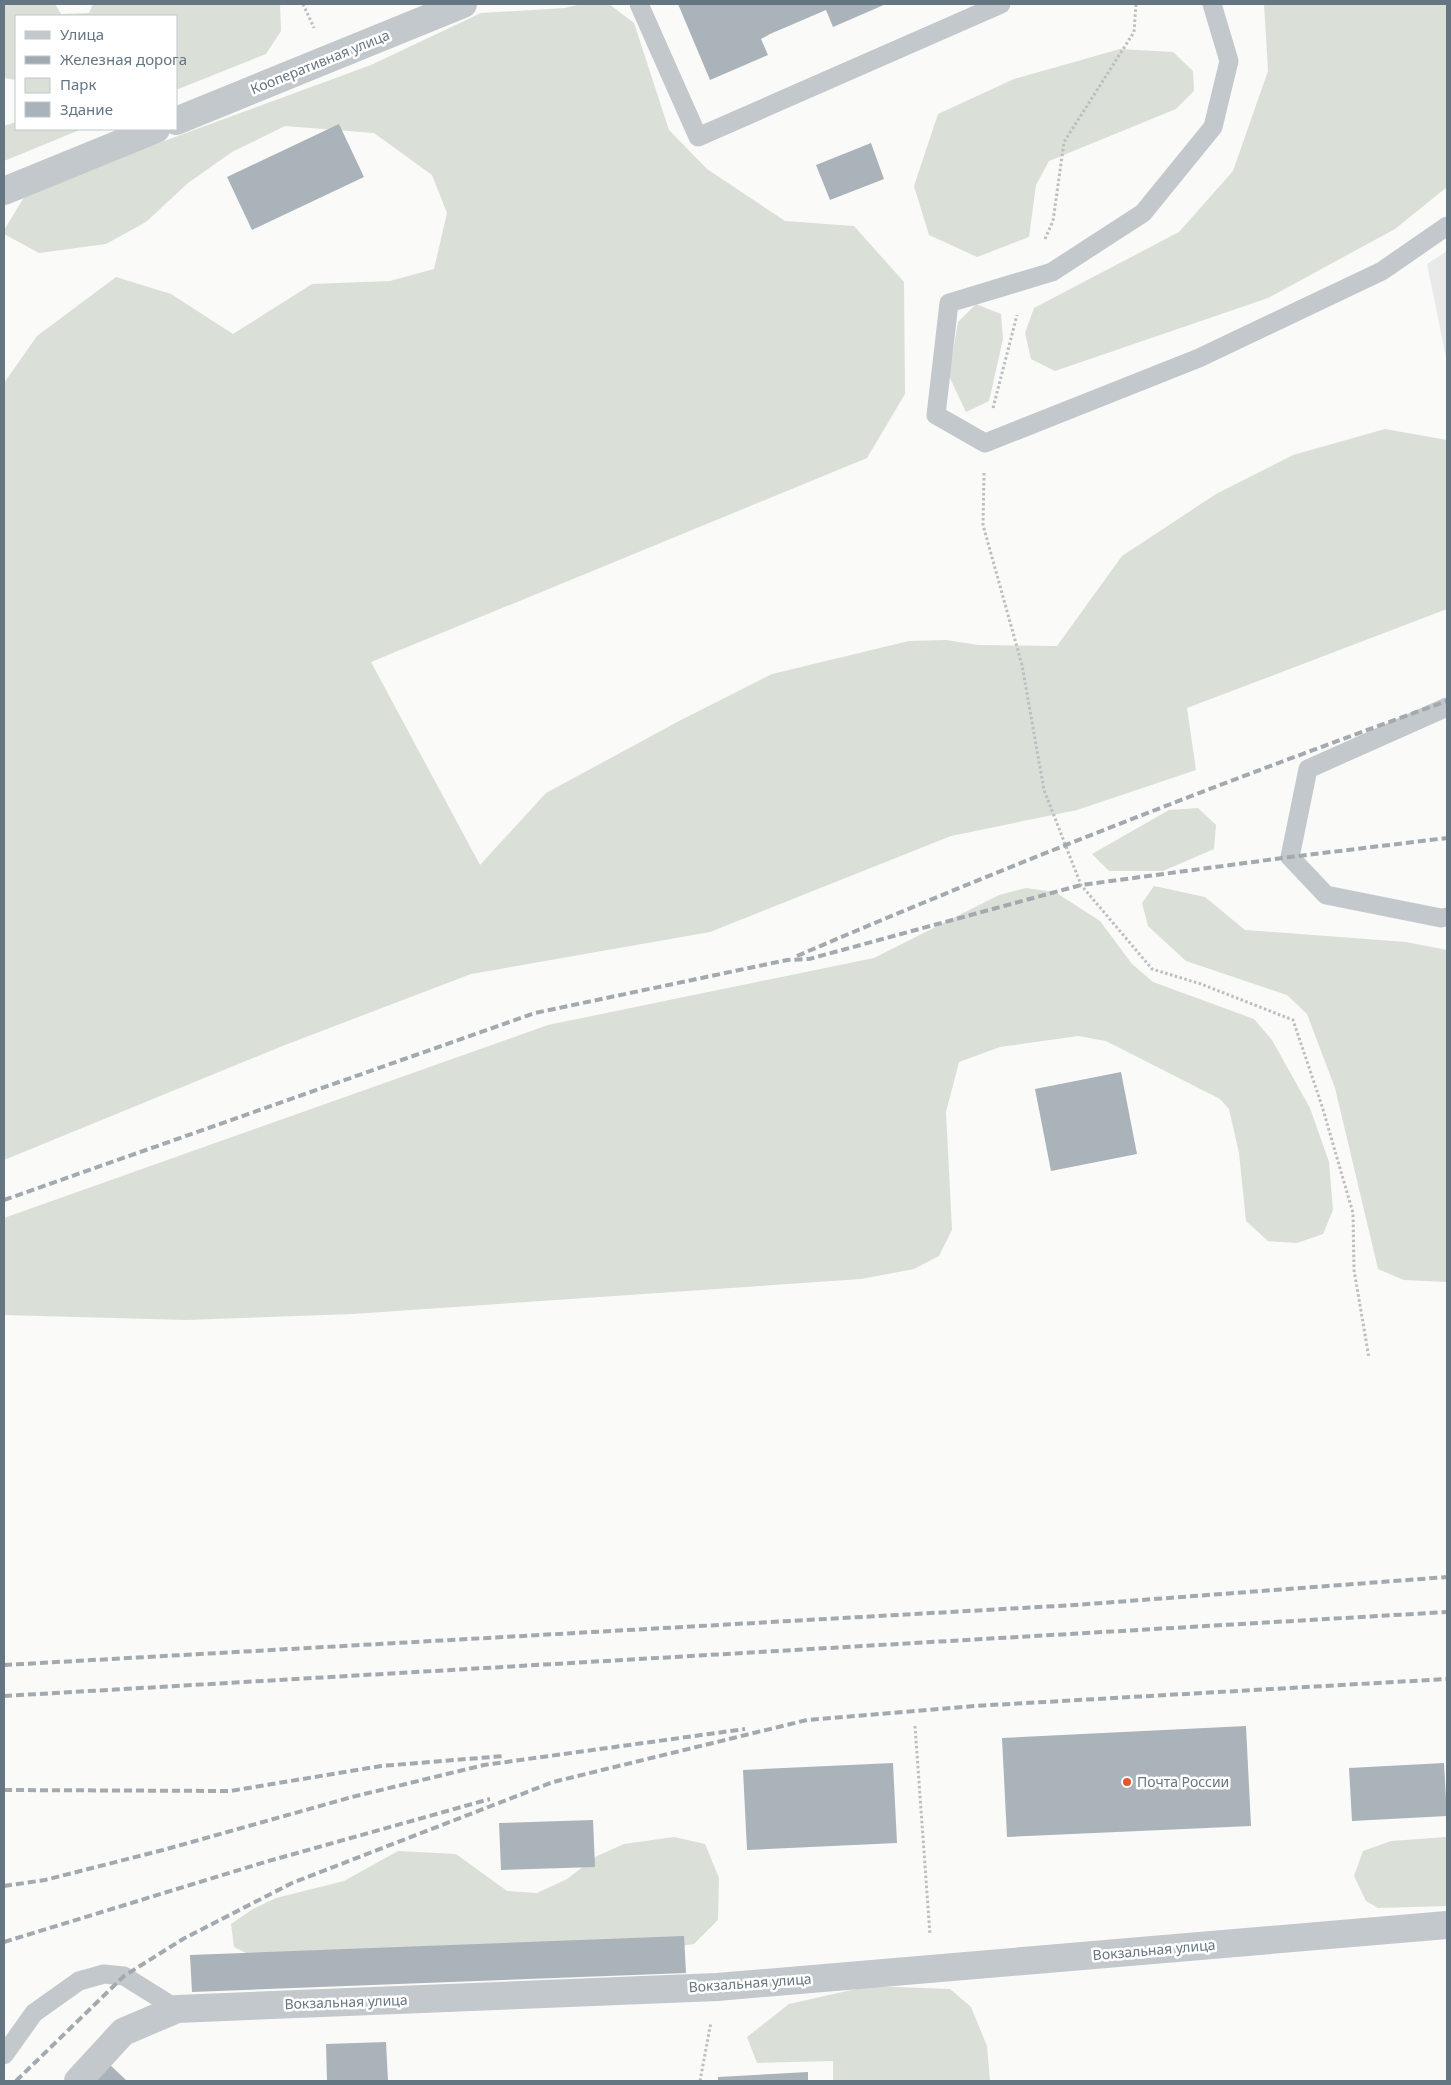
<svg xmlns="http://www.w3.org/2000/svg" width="1451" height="2085" viewBox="0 0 1451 2085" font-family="'Noto Sans',sans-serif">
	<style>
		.built { fill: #e8e9e9 }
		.green { fill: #dadfd7 }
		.building { fill: #aab3b9 }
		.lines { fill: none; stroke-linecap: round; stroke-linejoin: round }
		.path { stroke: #bbbfc2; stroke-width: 3; stroke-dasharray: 2.5 2.5; stroke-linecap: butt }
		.lane { stroke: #c3c8cc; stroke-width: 19 }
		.street { stroke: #c3c8cc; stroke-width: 28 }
		.rail { stroke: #a2aab0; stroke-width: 4; stroke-dasharray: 8 4; stroke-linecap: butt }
		.poi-dot { fill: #e4572e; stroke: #fff; stroke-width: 2 }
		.labels { text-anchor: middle; stroke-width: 5; stroke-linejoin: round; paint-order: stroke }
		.street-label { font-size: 14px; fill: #657683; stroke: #fff }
		.poi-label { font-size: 14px; fill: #657683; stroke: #fff; text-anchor: start }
	</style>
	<rect width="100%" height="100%" fill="#fafaf8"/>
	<path class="built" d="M1447,251V362L1427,264Z"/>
	<g class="green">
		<path d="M4,4H55L61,14L89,13L93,4H280L281,31L266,54L176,90V16H16V80L4,78Z"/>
		<path d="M581,4H609L634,23L669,130L707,169L785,221L854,226L904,282L905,394L867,458L371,662L480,865L546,793L681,720L772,674L909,641L946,640L978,645L1057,646L1122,556L1216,494L1293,455L1385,429L1447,440V609L1187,708L1196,770L1077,810L951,836L710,932L471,974L285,1045L4,1160V383L37,336L116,277L171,294L233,334L312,284L390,281L434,269L447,213L432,175L374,133L285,126L232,152L188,183L146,222L106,244L39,253L4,234V230L28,191L371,65L481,13L565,8Z"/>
		<path d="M1264,4H1447V187L1395,229L1268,298L1055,371L1031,359L1025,333L1034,308L1179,232L1233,171L1268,71Z"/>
		<path d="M1120,49L1173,52L1193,71L1194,91L1176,109L1049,161L1036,185L1029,237L977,257L929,235L914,186L938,114L1014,79Z"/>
		<path d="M16,122V129H82L4,161V126Z"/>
		<path d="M976,304L1001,314L1003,339L989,401L966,412L949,376L958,322Z"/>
		<path d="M1198,808L1216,825L1214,849L1163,871H1109L1092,854L1169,810Z"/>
		<path d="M1154,886L1205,897L1245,930L1406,942L1447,950V1282L1404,1280L1378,1269L1335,1088L1307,1014L1287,995L1186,961L1148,926L1142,903Z"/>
		<path d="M1026,888L1055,892L1100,921L1132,964L1153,982L1254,1019L1272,1040L1310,1108L1329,1162L1333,1210L1323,1234L1297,1243L1268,1241L1246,1221L1239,1153L1229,1109L1220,1099L1106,1041L1078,1036L1000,1047L959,1062L946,1112L952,1230L939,1256L914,1269L861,1279L352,1314L186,1320L4,1315V1218L548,1025L874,958L999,895Z"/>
		<path d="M674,1837L705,1844L719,1878L718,1920L694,1944L611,1957L262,1961L234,1947L231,1924L253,1909L276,1898L344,1881L398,1851L456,1854L507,1891L537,1893L567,1879L597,1856L624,1844Z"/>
		<path d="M1447,1837V1906L1378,1908L1366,1901L1354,1876L1363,1851L1391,1841Z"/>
		<path d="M869,1986L950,1989L971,2007L987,2046L990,2081H833V2061L757,2063L747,2037L789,2004Z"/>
	</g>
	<g class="building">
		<path d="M678,4H886L833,27L826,10L770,34L761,39L768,55L710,80Z"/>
		<path d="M339,124L364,177L252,230L227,177Z"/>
		<path d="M871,143L884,179L830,200L816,165Z"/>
		<path d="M1121,1072L1137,1154L1051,1171L1035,1089Z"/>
		<path d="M1246,1726L1251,1826L1007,1837L1002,1738Z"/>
		<path d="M893,1763L897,1843L747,1850L743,1770Z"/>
		<path d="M1444,1763L1447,1816L1352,1821L1349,1768Z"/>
		<path d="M593,1820L595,1867L501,1870L499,1823Z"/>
		<path d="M684,1936L686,1973L192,1992L190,1955Z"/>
		<path d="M386,2042L388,2081H327L326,2044Z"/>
		<path d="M107,2062L127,2081H90Z"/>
		<path d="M808,2072V2081H718V2077Z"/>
	</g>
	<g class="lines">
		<g class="path">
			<path d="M303,4L314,28"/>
			<path d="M1045,239L1053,221L1064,142L1134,32L1136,4"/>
			<path d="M993,408L1017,315"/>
			<path d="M984,473L983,525L1022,665L1044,790L1081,885L1152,969L1201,984L1293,1020L1322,1106L1353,1213L1354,1270L1369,1358"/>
			<path d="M915,1726L930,1935"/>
			<path d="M700,2081L711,2022"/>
		</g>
		<g class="lane">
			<path d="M639,4L698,137L1001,4"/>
			<path d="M1212,4L1229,61L1213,127L1143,213L1052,272L949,303L936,415L985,443L1199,358L1382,271L1447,226"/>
			<path d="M1447,707L1308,769L1290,857L1326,895L1441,918L1447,917"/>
			<path d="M4,2055L34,2013L79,1981L104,1974L124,1976L177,2009"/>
		</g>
		<g class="street">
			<path d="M176,121L463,4"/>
			<path d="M4,191L156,129"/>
			<path d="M78,2081L123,2032L177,2009L717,1987L1447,1925"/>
		</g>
		<g class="rail">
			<path d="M797,956C1011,864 1228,780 1447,701"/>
			<path d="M4,1200L535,1013L787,960L809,959L1081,885L1290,857L1447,838"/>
			<path d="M4,1665L1075,1605L1447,1577"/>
			<path d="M4,1696L1447,1612"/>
			<path d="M4,1790L230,1791L381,1766L504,1756"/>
			<path d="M4,1886L45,1880L163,1850L352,1797L484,1765L745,1729"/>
			<path d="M4,1942L265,1862L490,1799"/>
			<path d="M16,2081L124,1976L183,1939L292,1883L553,1782L807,1720L974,1706L1447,1679"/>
		</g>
	</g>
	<circle class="poi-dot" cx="1127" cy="1782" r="5"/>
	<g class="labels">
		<g class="street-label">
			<text transform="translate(320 62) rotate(-22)" y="5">Кооперативная улица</text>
			<text transform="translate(1154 1950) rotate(-5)" y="5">Вокзальная улица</text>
			<text transform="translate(750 1983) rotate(-4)" y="5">Вокзальная улица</text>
			<text transform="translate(346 2002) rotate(-2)" y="5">Вокзальная улица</text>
		</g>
		<g class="poi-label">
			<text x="1137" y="1787">Почта России</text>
		</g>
	</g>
	<rect width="1451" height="2085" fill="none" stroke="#657683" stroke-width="10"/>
	<rect x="15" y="15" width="162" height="115" fill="#ffffff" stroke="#c1c8cd"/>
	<rect x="25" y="31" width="25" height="8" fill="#c3c8cc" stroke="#c1c8cd"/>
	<text x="60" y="40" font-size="15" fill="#657683">Улица</text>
	<rect x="25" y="56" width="25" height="8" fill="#a2aab0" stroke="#c1c8cd"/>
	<text x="60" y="65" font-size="15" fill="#657683">Железная дорога</text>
	<rect x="25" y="78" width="25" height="15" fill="#dadfd7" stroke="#c1c8cd"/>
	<text x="60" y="90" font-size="15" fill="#657683">Парк</text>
	<rect x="25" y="102" width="25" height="15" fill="#aab3b9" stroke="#c1c8cd"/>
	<text x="60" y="115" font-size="15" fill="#657683">Здание</text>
</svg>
